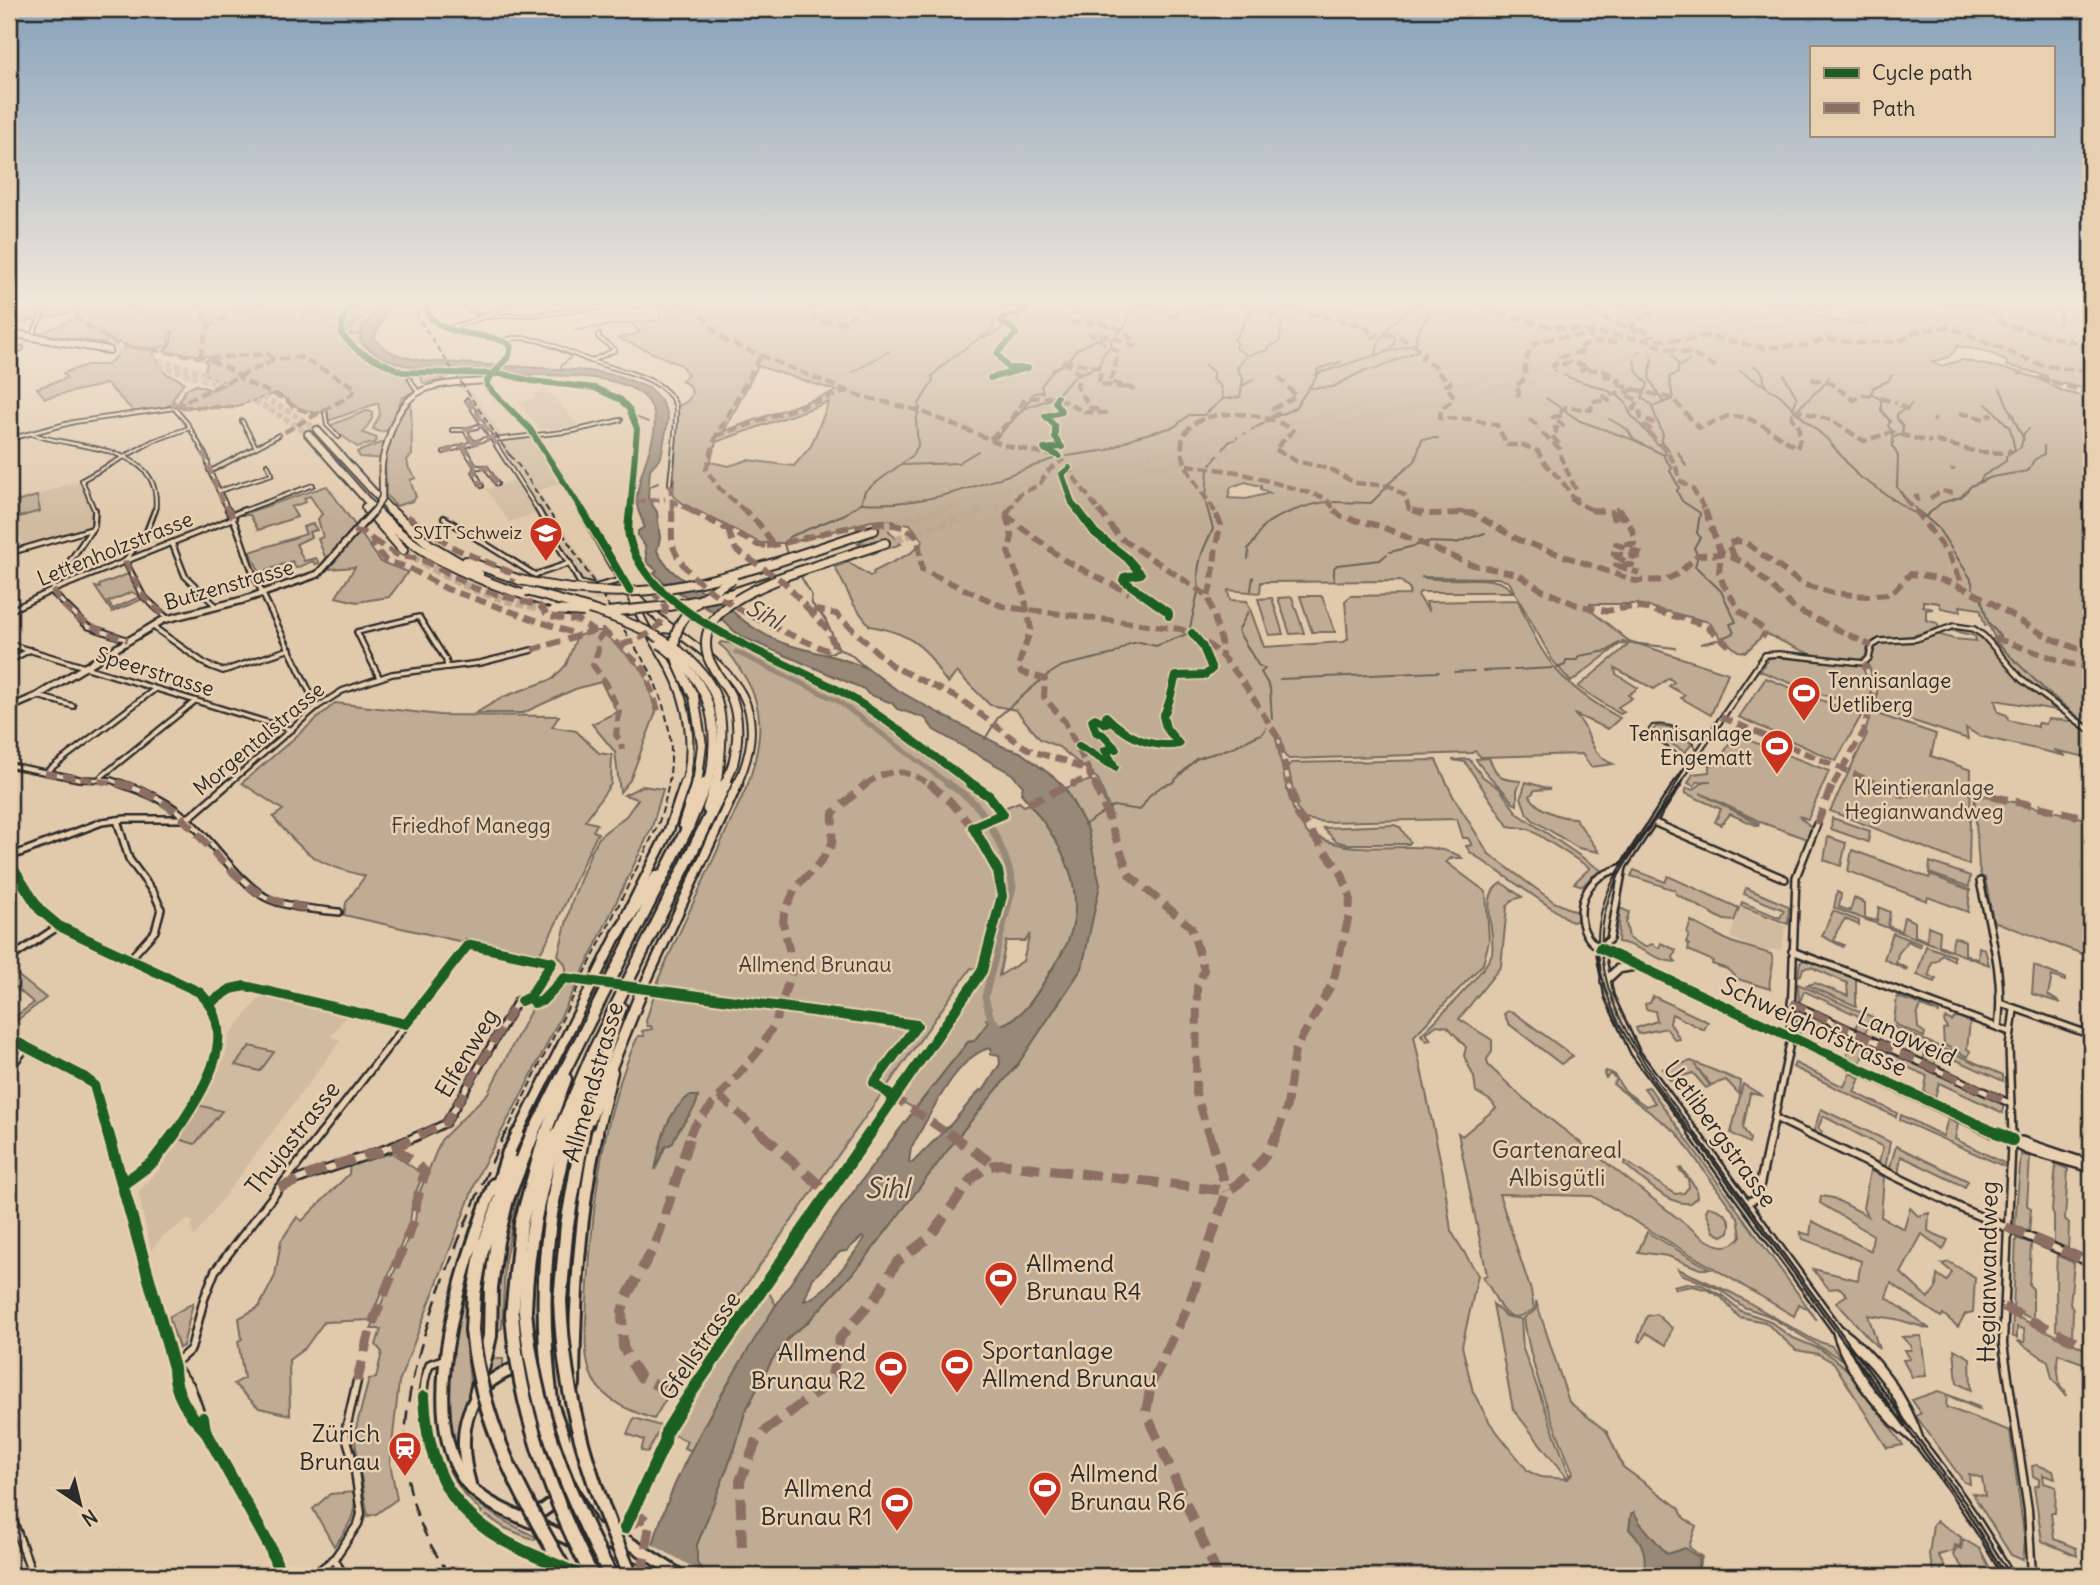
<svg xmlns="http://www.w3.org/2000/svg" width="2100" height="1585" viewBox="0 0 2100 1585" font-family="Delius,sans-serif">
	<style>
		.built { fill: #d1bba0 }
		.green { fill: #c0ac94; stroke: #766c60; stroke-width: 2; fill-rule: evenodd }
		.water { fill: #978877; stroke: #6c6359; stroke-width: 2; fill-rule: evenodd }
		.pier { fill: #e1c9ac }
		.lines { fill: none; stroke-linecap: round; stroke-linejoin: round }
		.stream { stroke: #6c6359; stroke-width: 2 }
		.canal-far1 { stroke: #978877; stroke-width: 5 }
		.canal { stroke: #978877; stroke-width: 7 }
		.minor-tunnel { stroke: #bda992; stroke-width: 2.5; stroke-dasharray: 2.5 2; stroke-linecap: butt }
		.motorway-tunnel-far1 { stroke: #bda992; stroke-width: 6; stroke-dasharray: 6 2.5; stroke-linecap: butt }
		.motorway-tunnel { stroke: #bda992; stroke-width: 8; stroke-dasharray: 8 3.5; stroke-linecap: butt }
		.minor-far3-casing { stroke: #2b2b2b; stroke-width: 6 }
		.minor-far2-casing { stroke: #2b2b2b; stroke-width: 8 }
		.minor-far1-casing { stroke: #2b2b2b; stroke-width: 10 }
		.minor-casing { stroke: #2b2b2b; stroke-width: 11 }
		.tertiary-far1-casing { stroke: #2b2b2b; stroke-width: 12 }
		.tertiary-casing { stroke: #2b2b2b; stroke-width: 14 }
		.secondary-far3-casing { stroke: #2b2b2b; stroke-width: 8 }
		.secondary-far2-casing { stroke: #2b2b2b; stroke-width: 10 }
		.secondary-far1-casing { stroke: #2b2b2b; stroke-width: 12 }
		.secondary-casing { stroke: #2b2b2b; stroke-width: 14 }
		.primary-far3-casing { stroke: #2b2b2b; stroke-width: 8 }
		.primary-far2-casing { stroke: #2b2b2b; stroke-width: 10 }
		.primary-far1-casing { stroke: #2b2b2b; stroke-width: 13 }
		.primary-casing { stroke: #2b2b2b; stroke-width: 16 }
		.motorway-far3-casing { stroke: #2b2b2b; stroke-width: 10 }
		.motorway-far2-casing { stroke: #2b2b2b; stroke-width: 12 }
		.motorway-far1-casing { stroke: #2b2b2b; stroke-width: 15 }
		.motorway-casing { stroke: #2b2b2b; stroke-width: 18 }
		.minor-far3 { stroke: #e9d0b1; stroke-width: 2.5 }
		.minor-far2 { stroke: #e9d0b1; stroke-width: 3.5 }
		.minor-far1 { stroke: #e9d0b1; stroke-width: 5 }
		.minor { stroke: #e9d0b1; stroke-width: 6 }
		.tertiary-far1 { stroke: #e9d0b1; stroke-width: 7 }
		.tertiary { stroke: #e9d0b1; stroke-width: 9 }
		.secondary-far3 { stroke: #e9d0b1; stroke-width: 4.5 }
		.secondary-far2 { stroke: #e9d0b1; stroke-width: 5 }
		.secondary-far1 { stroke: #e9d0b1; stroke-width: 7 }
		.secondary { stroke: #e9d0b1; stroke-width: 9 }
		.primary-far3 { stroke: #e9d0b1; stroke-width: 4.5 }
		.primary-far2 { stroke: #e9d0b1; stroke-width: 6 }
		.primary-far1 { stroke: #e9d0b1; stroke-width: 8 }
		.primary { stroke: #e9d0b1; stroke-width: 10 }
		.motorway-far3 { stroke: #e9d0b1; stroke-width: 6 }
		.motorway-far2 { stroke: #e9d0b1; stroke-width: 8 }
		.motorway-far1 { stroke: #e9d0b1; stroke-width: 10 }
		.motorway { stroke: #e9d0b1; stroke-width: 12 }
		.tram-far1 { stroke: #2b2b2b; stroke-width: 2 }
		.tram { stroke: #2b2b2b; stroke-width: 2.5 }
		.rail-far1 { stroke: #2b2b2b; stroke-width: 2; stroke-dasharray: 7 3.5; stroke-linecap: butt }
		.rail { stroke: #2b2b2b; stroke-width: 2.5; stroke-dasharray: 15 8; stroke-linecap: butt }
		.secondary-bridge-far1-casing { stroke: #2b2b2b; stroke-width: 8; stroke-linecap: butt }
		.secondary-bridge-casing { stroke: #2b2b2b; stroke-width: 10; stroke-linecap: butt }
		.motorway-bridge-far1-casing { stroke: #2b2b2b; stroke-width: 12; stroke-linecap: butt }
		.motorway-bridge-casing { stroke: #2b2b2b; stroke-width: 18; stroke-linecap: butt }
		.secondary-bridge-far1 { stroke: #e9d0b1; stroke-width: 4.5 }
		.secondary-bridge { stroke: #e9d0b1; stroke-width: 5 }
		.motorway-bridge-far1 { stroke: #e9d0b1; stroke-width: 8 }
		.motorway-bridge { stroke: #e9d0b1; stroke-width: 12 }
		.quiet-far3 { stroke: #8d6e63; stroke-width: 4.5; stroke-dasharray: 10 4.5; stroke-linecap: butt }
		.quiet-far2 { stroke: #8d6e63; stroke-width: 6; stroke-dasharray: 12 6; stroke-linecap: butt }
		.quiet-far1 { stroke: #8d6e63; stroke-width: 8; stroke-dasharray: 16 8; stroke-linecap: butt }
		.quiet { stroke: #8d6e63; stroke-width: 10; stroke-dasharray: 20 10; stroke-linecap: butt }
		.cycleway-far3-casing { stroke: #e9d0b1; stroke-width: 9 }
		.cycleway-far2-casing { stroke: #e9d0b1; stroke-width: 11 }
		.cycleway-far1-casing { stroke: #e9d0b1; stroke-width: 14 }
		.cycleway-casing { stroke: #e9d0b1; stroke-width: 17 }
		.cycleway-far3 { stroke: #1b5e20; stroke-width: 6 }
		.cycleway-far2 { stroke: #1b5e20; stroke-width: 8 }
		.cycleway-far1 { stroke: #1b5e20; stroke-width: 10 }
		.cycleway { stroke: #1b5e20; stroke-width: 12 }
		.labels { text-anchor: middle; stroke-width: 5; stroke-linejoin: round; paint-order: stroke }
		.far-poi-label { font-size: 18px; fill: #2b2b2b; stroke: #e9d0b1; text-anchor: end }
		.street-label { font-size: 21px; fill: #2b2b2b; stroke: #e9d0b1 }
		.poi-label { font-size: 21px; fill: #2b2b2b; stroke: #e9d0b1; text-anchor: start }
		.park-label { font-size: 21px; fill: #413e3b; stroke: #e9d0b1 }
		.water-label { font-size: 23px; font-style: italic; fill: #46423e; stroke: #e9d0b1 }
		.near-street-label { font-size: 24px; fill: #2b2b2b; stroke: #e9d0b1 }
		.near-park-label { font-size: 24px; fill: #413e3b; stroke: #e9d0b1 }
		.near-poi-label { font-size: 24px; fill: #2b2b2b; stroke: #e9d0b1; text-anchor: start }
		.near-water-label { font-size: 28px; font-style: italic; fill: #46423e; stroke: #e9d0b1 }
	</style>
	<rect width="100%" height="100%" fill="#e1c9ac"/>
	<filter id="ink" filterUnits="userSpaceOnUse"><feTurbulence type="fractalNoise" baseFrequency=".0143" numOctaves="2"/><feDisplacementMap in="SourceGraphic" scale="14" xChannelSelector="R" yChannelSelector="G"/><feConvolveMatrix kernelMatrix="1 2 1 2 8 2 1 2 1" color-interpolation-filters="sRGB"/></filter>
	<g filter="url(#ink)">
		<g class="built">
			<path d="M466,384L506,441L527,438L532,441L559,484L538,491L610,601L594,600L517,470L460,386Z"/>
			<path d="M544,391L547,394L551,393L579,427L540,429L518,403L536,398L534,394Z"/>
			<path d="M517,480L537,513L509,522L486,489Z"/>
			<path d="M78,482L87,494L92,518L90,527L23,548L21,536L9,540V503Z"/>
			<path d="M1740,907L1786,926L1781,949L1760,951L1730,937Z"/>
			<path d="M261,996L347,1015L331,1037L341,1040L194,1237L191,1227L193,1222L187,1220L163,1236L151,1250L138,1192L159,1170L217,1075L227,1051L229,1035Z"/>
		</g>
		<g class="green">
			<path d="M9,300H358C350,312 342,323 343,338L347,339L355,324L363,318L356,316L351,318L357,320L349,327L347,333V322L362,300H386L362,328L360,339L364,345C387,368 433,363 448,377L440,378L444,380L423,383L420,374L415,373L407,378L415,391L402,398L389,430L380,432L373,429L380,414L378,403L328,421V413C317,412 306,413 297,407C290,403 284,397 277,393L234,407H179L183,403L179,402L186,389L197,385L212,390L227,383L204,374L207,363L205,361L211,357L164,351L170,345L173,331L169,333L168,346C148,351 125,348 107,337L105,339L109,341L105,343L39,334L78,317L77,312L11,324L9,322Z"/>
			<path d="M680,300H2091V390L2046,380L2047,376L2006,365L2007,362C1986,348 1979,351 1958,346L1949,357L1932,362L1941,366L1962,360L2011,370L2037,378L2065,392L2091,398V729L2024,680L1993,644L1991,640L1995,638L1989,626L1985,625L1980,609L1960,606L1961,612L1941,608L1939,603L1923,601V606L1933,609L1926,610V620L1937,623L1939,628L1909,637L1875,640L1868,646L1865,658C1836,670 1791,646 1765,633L1746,652L1738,651L1721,638L1709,622L1638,604H1590V610L1629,641L1728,673L1711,715L1681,698L1685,695L1669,686L1674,682L1669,678L1654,689L1615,668L1616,674L1638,688L1628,695L1632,698L1618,707L1624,712L1620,714L1578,687L1628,645L1620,644L1571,682L1553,661L1509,582L1498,578L1424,577H1421C1448,585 1497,569 1513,592H1420L1418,595L1429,612L1426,602L1518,600C1544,663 1561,685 1620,718L1608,729L1574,714C1593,730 1586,753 1613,764L1591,767L1582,754L1481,757L1475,751L1472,753L1289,759L1285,756L1281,738L1276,739C1285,775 1287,823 1321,845L1318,837C1363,860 1416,835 1460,856L1462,858H1451L1446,862L1486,892L1489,941L1483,964L1414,1036L1443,1173L1451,1231L1478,1275L1462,1346L1473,1392L1490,1423L1528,1471L1540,1477L1568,1479L1573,1473C1553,1422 1531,1371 1524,1318L1536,1310V1301L1569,1402L1607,1432L1623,1467L1679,1508L1684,1518L1696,1526L1689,1547L1702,1557L1696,1576H709L697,1564V1545L735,1448L745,1412L772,1360L791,1335L807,1323L862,1263L960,1134L1018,1064L1082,968L1088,830L1065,788L1091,780L1095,783L1112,816L1098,779L1059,747L1040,739L1016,710L990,705L957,672L948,683C938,673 934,660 925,651C909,635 891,630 870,626L854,605L835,567L848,562L870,576L874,575L873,572L911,553L923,541L910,524L884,520L871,521L789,543H760L684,504L673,496L678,406C693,401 698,387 681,381L688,375L681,365L618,338L640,333L631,323L660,320V305L680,304ZM758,366L837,391L724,431ZM829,402L811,446L794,466L747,460L729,466L710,462L716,442ZM1245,482L1261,486V489L1270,493L1246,499L1228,498L1231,487ZM1401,581L1410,589L1409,595L1351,596L1345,601L1348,639L1344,642L1264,647L1247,601L1230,600L1228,590L1260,593L1261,582Z"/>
			<path d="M126,347L151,350L165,373L184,382L172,401L175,402L164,408L136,414L107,384L45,398L37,388L67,378L63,373L87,365H107Z"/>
			<path d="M411,402L412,455L407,460L409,469L416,478L410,480L416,497L412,501L396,506L386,495L385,459L360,457L357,452L389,440L398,419Z"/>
			<path d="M366,411L372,412V419L363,433L377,438L375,443L357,447L329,426Z"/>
			<path d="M327,486L381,562L408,572L389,597L357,602L336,597L355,567L330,569L318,539L323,537L318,519L322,514L310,496L304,498L306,502L291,507L297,517L258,530L250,515H240Z"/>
			<path d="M37,496L40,511L9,520V504Z"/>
			<path d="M882,523L901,544L871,554L889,544V541L857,544L878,531L876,528L863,530L867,526Z"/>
			<path d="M313,524L317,530L309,532L311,537L296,544L304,561L316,558L319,563L315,564L313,561L296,568L292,561L260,573L250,552L306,534L303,527Z"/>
			<path d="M128,574L139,596L132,592L108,602L113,609L139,597L143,599L112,612L95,587L100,588L99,585Z"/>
			<path d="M1300,596H1322L1335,632H1312Z"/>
			<path d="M1292,597L1304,633L1290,634L1278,598Z"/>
			<path d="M1272,598L1283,634L1269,635L1258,599Z"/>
			<path d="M1965,628L1979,635L2020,681L2056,710L1995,700L1998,712L2007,715L2008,720L2038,727V723L2046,724L2048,719L2073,721L2088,731L2091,758L2054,750L2066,756L1979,736L1966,728L1968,739L1877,709V690L1868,664L1877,644L1917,640L1937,634L1954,639L1976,641L1975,636L1950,630Z"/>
			<path d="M594,631H602L644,671L656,712L630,780L620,792L615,752L592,724L617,712L601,682L575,689L523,713H476L503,697L553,679L566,665L577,636Z"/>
			<path d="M721,642L736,644L846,697L992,802L999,810L1019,802L1024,806L1029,804C1063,839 1086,888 1070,937C1065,950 1055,963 1048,975C1036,995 1024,1017 1001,1025L994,1019H986L988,1023L974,1041L968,1042L915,1109L898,1099L983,976L1004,895L999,867L977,821L968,825L991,864L998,891L977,969L971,968L670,1392L654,1419C631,1411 605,1402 593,1379C582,1358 586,1324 587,1301C592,1212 600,1118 638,1036H644L642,1031L652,1029L651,1026H647L646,1021L660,975L748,784C761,745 767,710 743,674C736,662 730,652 719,644ZM1030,934L1023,961L999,976L1006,941H1025Z"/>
			<path d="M1773,657L1862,665L1871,690L1866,708L1811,691L1760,671L1769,658Z"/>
			<path d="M1766,678L1861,716L1836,761L1739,717Z"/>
			<path d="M335,703L440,715L559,716L552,727L576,731L599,753L612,755L611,784L585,821L597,824L593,831L598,833C576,872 563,917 539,955L474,944L476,941L465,939L463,942L344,915L346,903L365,876C315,864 306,855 273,817L283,810L242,783Z"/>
			<path d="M1871,712L1936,734L1931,756L1971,770L1969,865L1830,811L1867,734L1865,733Z"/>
			<path d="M1657,726L1675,729L1692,744L1685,752L1651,732Z"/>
			<path d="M1733,738H1743L1829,771L1808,819L1799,816L1811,827L1807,839L1763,823L1700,793L1759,824L1758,826L1730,814L1721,825L1715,822L1721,809L1685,793L1687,788L1693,790L1705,781H1711L1697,782L1694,786L1688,783L1693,774L1709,772V765H1713V761H1719Z"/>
			<path d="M1489,758C1499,780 1499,779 1521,781L1517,790V805L1513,803C1502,786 1486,777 1476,759Z"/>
			<path d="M1469,759L1482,776L1500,789L1517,813L1602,871L1591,877L1583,886L1574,883L1590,868L1529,829L1508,826L1465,762L1452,760Z"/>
			<path d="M1436,760L1453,796L1489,854L1554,902L1577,912V921L1572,922L1470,852L1466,846L1472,845L1468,838H1463L1457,819L1324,822L1304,819L1297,809L1288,766L1291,763Z"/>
			<path d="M1526,782L1550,789L1535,790L1530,796C1537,810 1560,818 1575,818L1599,852L1578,848L1533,820L1527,814L1521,797Z"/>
			<path d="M642,786L663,789L652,827L581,976L567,974L565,964L558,955L572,901L591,852L600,836L626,816L638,799L624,795Z"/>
			<path d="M1974,793L2091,820V957L1993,921L1985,878L1981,876L1979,867Z"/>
			<path d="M1832,818L1870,831L1868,842L1831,829Z"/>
			<path d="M1394,825L1400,827L1410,842L1409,844H1346L1336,841L1323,828Z"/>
			<path d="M1828,837L1846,843L1841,866L1824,860Z"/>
			<path d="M1852,850L1929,878L1930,875L1970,890L1968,912L1928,897L1927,901L1848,871Z"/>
			<path d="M1930,862L1970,876L1969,887L1929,873Z"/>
			<path d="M1634,870L1665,882L1668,876L1739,908L1734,921L1724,920L1676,894L1675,890L1631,876Z"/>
			<path d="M1502,883L1522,897L1512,900L1507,907L1501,966L1459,1019L1492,1040V1052L1487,1059L1488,1065L1523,1098L1702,1237C1715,1246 1731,1252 1741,1236L1738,1218L1677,1133L1613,1084L1617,1079L1610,1074L1606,1078L1604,1074L1606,1071C1617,1074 1616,1079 1622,1087C1627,1095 1639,1100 1646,1106L1655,1103L1644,1088L1649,1087L1817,1320L1808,1309L1799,1304L1794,1316L1592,1196L1499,1194L1531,1291L1534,1309C1499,1333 1500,1296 1484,1280L1483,1277L1487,1275L1458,1133L1462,1136L1496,1108L1491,1101L1476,1092L1474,1077L1464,1056L1466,1047L1448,1027L1437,1025L1426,1033L1431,1040L1427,1041L1421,1035C1436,1020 1488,970 1492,953C1496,933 1478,893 1502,883Z"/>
			<path d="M1746,888L1786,905L1789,908L1788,924L1741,906L1742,902L1780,918L1784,910L1744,894Z"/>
			<path d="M1837,892L1841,894L1839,907L1850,911L1854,898L1865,903V918L1877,921L1879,907L1890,912L1888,926L1901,931L1904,917L1915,922V936L1927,941L1928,926L1940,931L1939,945L1951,950L1954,937L1965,941V954L1978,960L1979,947L1985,949L1989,965L1834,908Z"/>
			<path d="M1620,908L1629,912L1626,923L1629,938L1645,947L1652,944L1659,948L1661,943L1676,950L1673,958L1676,962C1654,961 1639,944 1618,942Z"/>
			<path d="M1833,911L1859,921V925L1845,919L1837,931L1834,941L1844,945L1843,947L1822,936Z"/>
			<path d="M1691,921L1731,942L1771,954C1777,964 1767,977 1770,989L1738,979L1727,969L1712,964L1713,961L1688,950L1689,945L1686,942L1689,935L1687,933Z"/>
			<path d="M1893,933L1921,944L1920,947L1908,941L1898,954L1896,963L1907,968L1906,970L1884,959Z"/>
			<path d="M1926,946L1954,956V961L1942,954L1937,961L1932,962L1929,975L1936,979L1935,982L1917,975Z"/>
			<path d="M1806,960L1856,978V1006L1807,985L1815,983L1848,996L1847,983L1811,967L1803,968L1801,975L1798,976L1800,962Z"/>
			<path d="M2034,966L2065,978V981L2052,976L2048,995L2061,1003L2032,994Z"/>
			<path d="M16,974L46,998L16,1021L13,1018L34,1003L9,982Z"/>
			<path d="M564,980L578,982L524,1090L480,1171L399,1382L390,1463L397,1499L376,1514L368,1516L354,1436L369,1379L376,1378L382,1352L376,1345L381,1329H371L415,1221L418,1196L441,1140L488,1093L534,1004L545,999Z"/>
			<path d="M1798,984L2003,1075V1081L1939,1052L1934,1066L1923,1061L1926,1047L1870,1021L1864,1035L1855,1031L1859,1016L1804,991L1799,1004Z"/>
			<path d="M1653,996L1708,1022L1704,1030L1672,1014L1670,1023L1680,1039L1675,1040L1666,1028L1638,1034L1636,1028L1657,1021L1655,1011L1646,1009L1645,1004L1650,1003Z"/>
			<path d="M1897,997L1939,1010V1013L1921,1006L1917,1015L1918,1028L1925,1033L1924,1037L1897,1025L1894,1021Z"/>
			<path d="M1508,1011L1513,1012L1573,1056L1561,1064L1509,1024L1504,1014Z"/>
			<path d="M1803,1012L2003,1104V1113L1939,1083L1935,1097L1924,1092L1927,1076L1866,1048L1860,1063L1846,1056L1852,1042L1805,1020L1800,1034L1797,1033V1013Z"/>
			<path d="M1956,1016L1970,1021L1967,1049L1970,1051L1968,1057L1944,1045L1943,1029L1947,1028L1944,1021L1946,1018L1952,1021Z"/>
			<path d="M250,1046L274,1052L260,1071L235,1065Z"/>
			<path d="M1691,1061L1740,1081L1739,1094L1726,1080L1711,1085L1695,1065L1710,1086L1706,1088L1693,1073L1670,1080L1662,1069Z"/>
			<path d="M1795,1063L1844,1087L1850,1073L1860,1078L1854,1092L1897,1113L1896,1117L1793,1067Z"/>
			<path d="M1743,1084L1763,1096L1750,1093L1743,1128L1750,1139L1749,1143L1731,1133Z"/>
			<path d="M202,1106L222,1111L195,1144L178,1139L198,1107Z"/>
			<path d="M1821,1109L1890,1142L1885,1169L1878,1165L1883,1147L1823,1116L1818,1128L1822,1132L1820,1137L1813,1133Z"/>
			<path d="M1901,1115L1943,1136L1948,1119L1958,1124L1955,1139L2006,1164L2005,1167L1900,1120Z"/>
			<path d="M1896,1146L1968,1181L1965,1187L1901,1156L1898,1175L1889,1171Z"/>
			<path d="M392,1153L421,1173L422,1177L413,1199L410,1223L370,1320L324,1322L305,1348L289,1360L290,1415L259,1408L234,1384L244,1378L238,1341L242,1339L239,1318L259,1307L275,1276L281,1241L297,1217L302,1221L349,1174L350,1164Z"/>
			<path d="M2021,1154L2030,1157L2027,1205L2031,1209L2029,1234L2015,1225Z"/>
			<path d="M1625,1161L1675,1194L1684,1193L1689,1187L1688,1179L1679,1169L1681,1168L1696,1188L1697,1197L1690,1203C1668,1206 1641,1177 1624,1164Z"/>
			<path d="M524,1164L505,1260L502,1328L498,1331L494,1359H503V1366L486,1381L496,1323L499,1262L506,1220Z"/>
			<path d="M2056,1164L2068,1169L2065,1219L2069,1223L2068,1251L2054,1242V1215L2052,1210Z"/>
			<path d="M1870,1171L1884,1177L1881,1217L1904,1229L1910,1208L1918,1216L1929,1213L1928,1231L1948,1240L1943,1250L1922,1234L1901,1273L1928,1298L1936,1288L1937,1274L1947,1281L1952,1272L1942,1264L1949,1262L1975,1277L1973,1312L1965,1314L1958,1327L1943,1314L1941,1317L1891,1283L1886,1297L1930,1329L1896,1319L1868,1315L1879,1349L1836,1302L1847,1295L1840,1288L1829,1289L1813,1269L1858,1280L1861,1261L1803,1239L1800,1232L1810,1235L1812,1221L1871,1251L1873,1235L1820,1203L1821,1196L1833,1198L1868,1216L1863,1208Z"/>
			<path d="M1708,1207C1722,1209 1734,1218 1729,1232L1722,1236L1714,1232L1706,1211Z"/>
			<path d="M483,1224L468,1289L465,1332L471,1392L461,1418L458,1455C431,1403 464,1278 483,1224Z"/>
			<path d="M1647,1232L1710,1269H1700L1668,1256L1638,1252Z"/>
			<path d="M2016,1238L2031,1243L2029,1285L2033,1289V1319L2013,1310Z"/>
			<path d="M2057,1255L2074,1263L2070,1304L2073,1310L2072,1338L2056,1330C2057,1304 2055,1281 2057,1255Z"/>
			<path d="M1678,1269L1732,1293L1814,1340L1832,1346L1842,1360L1767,1315L1744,1307L1719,1289L1681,1274Z"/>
			<path d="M1687,1283L1702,1285L1723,1296L1741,1311L1768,1320L1791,1337L1820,1349L1837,1361L1852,1374L1903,1445L1887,1448L1834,1363L1818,1354L1796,1350L1765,1322L1739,1317L1721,1297L1708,1290L1693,1286L1676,1289L1674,1286Z"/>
			<path d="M767,1289L776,1305L709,1416L692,1451L684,1448L687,1441L672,1434L671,1430Z"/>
			<path d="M193,1303L183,1346L179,1348L169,1317Z"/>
			<path d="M1493,1304L1505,1316L1521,1319L1523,1349L1570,1476L1566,1477L1513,1409Z"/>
			<path d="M1656,1314L1672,1328L1666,1345L1646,1333L1641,1342L1638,1340L1647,1316Z"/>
			<path d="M2013,1315L2091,1352V1371L2088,1365L2058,1354L2057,1363L2060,1387L2065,1390L2066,1396L2052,1378L2048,1361L2017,1341L2025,1342L2024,1329L2017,1327V1338L2012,1336Z"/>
			<path d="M1921,1336L1926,1376L1912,1377L1903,1360L1910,1359L1905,1350H1911V1346L1902,1337Z"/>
			<path d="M1954,1349L1970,1358L1971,1390L1957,1383Z"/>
			<path d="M1938,1391L1979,1407L1980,1410L1947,1395L1946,1407L2010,1431L2025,1541L2023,1560L2011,1555L1972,1493L1985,1496L1982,1478L1969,1474L1970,1484L1964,1482L1916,1416L1921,1413L1912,1400Z"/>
			<path d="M634,1418L661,1426L648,1452L641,1451L644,1440L627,1434Z"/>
			<path d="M2037,1465L2053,1471L2055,1479L2043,1475L2044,1483L2056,1487L2055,1513H2051L2054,1539L2076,1548L2077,1556L2042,1541L2034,1487L2039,1485V1479L2033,1476L2032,1466Z"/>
			<path d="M449,1466C468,1504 499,1519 536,1537L534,1540L505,1528L487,1516L481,1522L477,1520L482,1512L464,1494L449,1471L442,1476L440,1472Z"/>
			<path d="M354,1492C358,1513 347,1530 334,1546L313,1509L330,1494Z"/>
			<path d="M1937,1521L1961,1537L1960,1547L1955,1545L1954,1551L1938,1555L1945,1566L1941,1570L1942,1576H1935L1929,1555L1933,1524Z"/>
			<path d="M1963,1539L1980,1549L1994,1576H1969L1953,1555L1957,1547L1961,1549Z"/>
		</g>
		<g class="water">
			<path d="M386,300H400L380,317L379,321L384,319L374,337C386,354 403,357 424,361L590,371L619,376L649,388L660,399L667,413L668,420L661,457L650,469L648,498L657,512L660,538L657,551C673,583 705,588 731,610C746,624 769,639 789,645C815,653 841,656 866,668C873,671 887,684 896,689C931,710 968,728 1004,747L1020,752L1055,778L1065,788L1088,830L1100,885L1082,968L1018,1064L960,1134L862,1263L807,1323L791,1335L772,1360L745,1412L735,1448L697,1545V1563L705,1574L646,1576C658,1503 702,1427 740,1363C808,1250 885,1145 968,1042L974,1041L990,1020L1001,1025C1024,1017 1036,996 1048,976C1055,964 1065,951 1069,938C1090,882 1054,833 1021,793L1023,786L1012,774L934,730L925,718L897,709L892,703L868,694L864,689L747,639L734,631L714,612L667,586C663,583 658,576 654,573L657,571L647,562L645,546L638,536V531L644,527C643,519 637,512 637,503C636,471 662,437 653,410C630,342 413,407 360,339L362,328ZM991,1048V1054L999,1055L1000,1064L983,1091L980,1090L952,1123L912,1163L909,1162L911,1148C928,1120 957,1053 991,1048ZM862,1237L865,1238C853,1255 824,1297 804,1301L813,1278L840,1252L846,1251Z"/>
			<path d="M689,1096H698C697,1112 677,1125 673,1143L665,1147L655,1170C661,1141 665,1114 689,1096Z"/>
			<path d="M1634,1512L1640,1523L1667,1554L1685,1548L1700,1558L1695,1576H1644C1646,1553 1645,1546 1629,1529L1631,1514Z"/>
		</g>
		<path class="pier" d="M648,1542L705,1574L709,1576H643Z"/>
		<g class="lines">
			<g class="stream">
				<path d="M661,300L663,303"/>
				<path d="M1724,300L1727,307L1725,314"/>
				<path d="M1774,300L1828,320L1865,324"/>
				<path d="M2051,300L2061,309L2060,322L2057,325"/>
				<path d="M1026,305L1031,300"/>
				<path d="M1037,305L1056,300"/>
				<path d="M1796,311L1806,319"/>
				<path d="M1005,312L1011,300"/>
				<path d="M1772,316L1776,304"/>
				<path d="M1425,321L1441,311"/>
				<path d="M1123,329L1135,307"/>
				<path d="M574,330L629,323"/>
				<path d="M350,335L360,334"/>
				<path d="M1114,337L1121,331"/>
				<path d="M984,338C1007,328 1024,313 1044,300"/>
				<path d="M1111,338V344"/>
				<path d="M1643,338L1655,335"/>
				<path d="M543,344L569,355L570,358L561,366L562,370"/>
				<path d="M2066,344L2070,338"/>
				<path d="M2079,348L2082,341"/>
				<path d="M1650,350L1652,360L1649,378L1663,402"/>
				<path d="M1640,351L1633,356L1637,372L1648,384L1642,398L1652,405"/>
				<path d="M1383,353L1394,345L1395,338"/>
				<path d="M1249,355L1268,350V347L1280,342L1281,323"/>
				<path d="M1377,355L1417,343L1416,336L1430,309"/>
				<path d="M1673,356L1679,366"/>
				<path d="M1068,360L1076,350L1097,339"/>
				<path d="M1064,363L1067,361"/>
				<path d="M1100,365L1102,356L1110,347"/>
				<path d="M1205,365L1214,373L1212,379L1220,386L1223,398"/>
				<path d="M1754,366L1762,372L1766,387"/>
				<path d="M1554,370C1575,384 1607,384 1625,402C1628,406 1628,412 1632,416C1644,428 1653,441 1666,452L1664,457L1672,468L1670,471L1679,487L1677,491L1682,501L1700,513L1697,533L1700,537L1694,548L1696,552"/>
				<path d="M1740,371L1780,395L1793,408"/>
				<path d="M853,372L889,351"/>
				<path d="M1082,373L1097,367"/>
				<path d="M1784,375L1797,398L1793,408L1796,410"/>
				<path d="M1892,375L1888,381L1874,387L1871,393L1881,400V410L1890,421L1888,426L1892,431L1893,447L1898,456L1897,487L1908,502"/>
				<path d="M1316,376L1318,369L1341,362"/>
				<path d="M1829,377L1823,386L1795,411L1828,440L1857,475L1912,512"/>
				<path d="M1244,385L1254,379"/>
				<path d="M1311,388L1333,387L1365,370L1378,368L1419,350"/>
				<path d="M2000,389L2024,440"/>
				<path d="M1056,396L1077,374"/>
				<path d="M1032,397L1034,393L1043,392L1041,386L1054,369L1062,365"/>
				<path d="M1546,398L1580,421L1634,440"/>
				<path d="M1986,404L1995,412"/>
				<path d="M1024,407L1030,399"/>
				<path d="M920,410L919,404L933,381L932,376L951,358L993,329V322L1004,314"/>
				<path d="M633,416L648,422"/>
				<path d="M1275,417L1295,408L1319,373L1376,355C1378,330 1403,314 1422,301"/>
				<path d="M1609,419L1627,429L1634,440L1664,455"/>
				<path d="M1895,437L1902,433L1903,426L1897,419V414L1912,404"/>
				<path d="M996,438L1023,409L1053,398"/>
				<path d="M1669,450L1661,442L1663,435L1652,407L1673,399L1669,377L1678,373V367L1689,361"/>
				<path d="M2016,450L2021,447L2024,433L2029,429"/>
				<path d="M1678,452L1686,466"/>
				<path d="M1067,456L1108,450L1135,437L1174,427L1189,415H1204L1223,399L1240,397L1243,379L1237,368L1247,355L1235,348L1237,342L1234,340C1243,329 1245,319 1253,308L1247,300"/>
				<path d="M1211,464L1229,442L1270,420"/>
				<path d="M903,465L958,463L978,451"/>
				<path d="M1979,483L1983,476L2006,461V456L2015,450L2010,428L1996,413"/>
				<path d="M1388,484L1415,461L1422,439L1438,438"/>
				<path d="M649,487L658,483"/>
				<path d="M1206,498L1208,469"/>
				<path d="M1333,502L1371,503L1388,486"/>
				<path d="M862,503C929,508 991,481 1053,459"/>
				<path d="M1914,507L1938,528L1971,579L1973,588"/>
				<path d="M1925,517L1941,503L1961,497L1971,486L1992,477L2028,471L2034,460L2044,454V446"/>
				<path d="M1426,542L1456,543L1485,533"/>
				<path d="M1248,549C1256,542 1258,533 1264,526C1275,515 1313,503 1328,502"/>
				<path d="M1390,552L1422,544"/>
				<path d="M787,554L784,544L789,537L845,514L861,503L865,491L912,456L918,446L916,420L919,411"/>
				<path d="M1698,556L1695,566L1721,591L1736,622L1730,624L1734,633L1722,638"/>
				<path d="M1248,559L1249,551"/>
				<path d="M800,575L811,594L812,604L825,619L839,649L826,655"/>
				<path d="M1334,580V568L1337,565L1380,560L1387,554"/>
				<path d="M1199,588C1195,565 1203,549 1213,529L1205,500"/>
				<path d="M1251,590L1253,577"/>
				<path d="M1981,598L1988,622L2000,636L1996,642L2045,690L2091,727"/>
				<path d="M1248,612L1238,631L1258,665L1265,669L1261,672L1270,688L1272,719"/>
				<path d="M1190,628L1198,592"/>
				<path d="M1622,642L1675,648"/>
				<path d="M1701,644L1717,640"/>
				<path d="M840,650L849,653L866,668"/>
				<path d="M1557,668L1565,665L1566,660H1577L1579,656L1607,651L1619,643"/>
				<path d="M1514,670L1553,668"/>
				<path d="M1483,671L1508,670"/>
				<path d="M1454,672L1474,671"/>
				<path d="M1046,676L1062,666L1114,654L1129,644L1139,642L1156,646L1189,633"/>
				<path d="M1280,679L1439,672"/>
				<path d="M985,739L999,716L1040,681"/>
				<path d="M1084,825L1113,806L1140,810L1150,795L1162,786L1172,783L1196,759L1231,748L1263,733L1266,728"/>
			</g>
			<path class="canal-far1" d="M736,652L838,701L950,785"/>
			<path class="canal" d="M947,783C956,789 966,795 974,803C991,820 1010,863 1013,887L985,997L991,1019L1000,1027"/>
			<path class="minor-tunnel" d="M23,346L31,335"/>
			<g class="motorway-tunnel-far1">
				<path d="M109,350C185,363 254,385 317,430"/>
				<path d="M151,364C209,378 260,399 308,434"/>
				<path d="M933,512L1028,483L1833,300"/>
				<path d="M978,512L1078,485L1880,300"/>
			</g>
			<g class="motorway-tunnel">
				<path d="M874,530L938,510"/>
				<path d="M885,543L983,510"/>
				<path d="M403,550C450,583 498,602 554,610"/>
			</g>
			<defs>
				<g id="minor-far3">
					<path d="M466,300V307L483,317"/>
					<path d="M579,300L588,307"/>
					<path d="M485,316L519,300"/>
					<path d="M446,329L484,317L544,314L609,306L675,304"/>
					<path d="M34,332L48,300"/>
					<path d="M504,340C535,332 563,351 591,361C617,371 663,375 675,404C679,415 671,469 670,484"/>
					<path d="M9,357L22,348"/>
					<path d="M591,361L615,350L598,337L599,334"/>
					<path d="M410,379L418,392"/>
					<path d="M467,400L539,512"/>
					<path d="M325,411L327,425L339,437"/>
					<path d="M242,421L256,447"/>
					<path d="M452,430H465"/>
					<path d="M32,434C75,450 166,443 155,512"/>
					<path d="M9,439L74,422L174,408L187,423L207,458L209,470L229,512"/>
					<path d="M494,440L573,431L621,420"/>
					<path d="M473,443L465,430L483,425"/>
					<path d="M463,446L476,467H486L497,484"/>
					<path d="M444,452L492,437"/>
					<path d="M476,467L474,471L482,486"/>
					<path d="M211,471L279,435"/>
					<path d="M219,491L272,474L267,464"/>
					<path d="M95,512L82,480L153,441L189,428"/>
					<path d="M240,512L313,485"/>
				</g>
				<g id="minor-far2">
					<path d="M95,510L94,526L53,586V593L87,626L128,640"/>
					<path d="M155,510L147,531L125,561L143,596L167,618"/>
					<path d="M228,510C241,530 244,553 254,575C274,619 296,663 317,707"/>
					<path d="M538,510L580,583L595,587L621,580"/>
					<path d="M232,515L244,510"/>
					<path d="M444,518L535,575L570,563"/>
					<path d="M172,543L185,576L216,606"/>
					<path d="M9,553L92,529"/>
					<path d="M9,611L53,590L234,518"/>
					<path d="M152,626L207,665L223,671L290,649"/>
					<path d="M9,644L292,730"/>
					<path d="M9,661L30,650"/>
					<path d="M379,677L357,632L419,617L446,660L447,667"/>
					<path d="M38,696L73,706"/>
					<path d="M9,765L79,779L111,780L124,785"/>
					<path d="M46,772L155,689"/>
					<path d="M101,777L195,701"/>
					<path d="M227,785L317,707L342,691L392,674L480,663L532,650"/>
					<path d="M1676,785L1765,655L1779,654L1864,663L1869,658L1872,646L1880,641L1916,639L1954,626L1974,629L1984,636L2022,680L2091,731"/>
				</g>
				<g id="minor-far1">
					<path d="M119,783C142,791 162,798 181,814C212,838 232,876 265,897C283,907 319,910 339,912"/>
					<path d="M117,820L129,859L154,893L161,909L155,931L129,960"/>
					<path d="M1653,822L1785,879"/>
					<path d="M9,857L102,822L125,819H182L191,816L229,783"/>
					<path d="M9,862L40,910L59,926L199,992C244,1034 201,1095 174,1135"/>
					<path d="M1623,867L1610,939L1600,948C1575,934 1575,896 1598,878C1605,873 1615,870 1623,867Z"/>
					<path d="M1623,867L1678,783"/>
					<path d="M1980,881C1990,930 2005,977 1998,1027"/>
					<path d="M1792,951L2010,1032"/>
					<path d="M9,959L59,926"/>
					<path d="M210,1003L231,989L245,986L406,1024"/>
					<path d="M1791,1003L2009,1103"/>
					<path d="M2003,1004L2091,1035"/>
					<path d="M9,1087L14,1063L26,1048"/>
					<path d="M1775,1118L1810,1135"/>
					<path d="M320,1135L467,946"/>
					<path d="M421,1135L446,1123L518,1000"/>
					<path d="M1771,1135L1790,1043L1796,877L1817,824"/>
					<path d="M2012,1135L2009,1047L2014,1010"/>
				</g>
				<g id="minor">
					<path d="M1806,1133L1967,1211L2091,1263"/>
					<path d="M2012,1133L2003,1344L2028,1510L2032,1576"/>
					<path d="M124,1183L154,1161L175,1133"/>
					<path d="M279,1187C327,1167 378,1155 424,1133"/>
					<path d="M1745,1203L1755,1199L1758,1194L1771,1133"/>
					<path d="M444,1359L430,1364C421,1384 422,1406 426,1427C439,1515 482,1535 558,1566"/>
					<path d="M173,1365L191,1349L204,1299L215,1271L322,1133"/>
					<path d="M9,1510L33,1576"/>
					<path d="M619,1537L665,1442L670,1425L761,1290"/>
					<path d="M334,1559L344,1576"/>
					<path d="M569,1570L581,1576"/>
					<path d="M312,1576L334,1559L358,1524L361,1514L354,1464L345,1433L357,1381"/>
				</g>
				<path id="tertiary-far1" d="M9,1038L84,1077L94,1085L108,1135"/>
				<g id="tertiary">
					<path d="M108,1133L174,1368C174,1392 188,1414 205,1430"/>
					<path d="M174,1368L189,1386L205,1430L270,1547L281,1576"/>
					<path d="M585,1550L603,1570L604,1576"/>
				</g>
				<path id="secondary-far3" d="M382,478C380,463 385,449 390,434C406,381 438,384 487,381"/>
				<path id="secondary-far2" d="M9,708L37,696L163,620L243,600L318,574L363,523"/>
				<g id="secondary-far1">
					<path d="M1605,981L1618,969L1635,966"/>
					<path d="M1696,1135L1635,1052L1609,996L1600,948L1998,1135"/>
				</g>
				<g id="secondary">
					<path d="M1694,1133L1837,1329C1874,1356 1905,1398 1919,1442"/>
					<path d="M1994,1133L2028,1149L2091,1167"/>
					<path d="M2021,1142L2080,1162"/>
					<path d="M1837,1329C1846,1364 1869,1394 1894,1420C1902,1429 1914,1436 1922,1446C1954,1487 1983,1530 2009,1576"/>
				</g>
				<path id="primary-far3" d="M428,300L427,313C448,341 483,329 511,345L509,356L487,381L488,388L530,429L583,512"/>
				<g id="primary-far2">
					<path d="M582,510C596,534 614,573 632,593C689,656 788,675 737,785"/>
					<path d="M630,591C639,619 656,643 670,668C688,703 695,746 685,785"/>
					<path d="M653,636L663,629L674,630"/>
				</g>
				<g id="primary-far1">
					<path d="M626,916L669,830L685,783"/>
					<path d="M640,995L738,783"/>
					<path d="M517,1135L618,933"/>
					<path d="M597,1135L613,1072"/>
				</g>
				<g id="primary">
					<path d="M508,1154L518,1133"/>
					<path d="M494,1184C465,1258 417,1401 461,1475C475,1499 506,1511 531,1522"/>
					<path d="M537,1373L548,1393L573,1463L602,1518"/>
					<path d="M574,1385C575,1300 579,1216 597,1133"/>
					<path d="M470,1484C456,1434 464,1383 520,1367"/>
					<path d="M527,1520C570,1497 576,1480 575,1432"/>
					<path d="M542,1527L650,1576"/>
					<path d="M617,1535L681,1576"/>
				</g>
				<g id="motorway-far3">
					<path d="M9,333L109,350"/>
					<path d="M317,430L392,512"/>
					<path d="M308,434L377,512"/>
					<path d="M365,507L369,512"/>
				</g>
				<g id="motorway-far2">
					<path d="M368,510L403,550"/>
					<path d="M375,510C424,563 490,585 557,605"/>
					<path d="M390,510L430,545L479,574"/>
					<path d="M466,561L520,580"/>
					<path d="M777,562L874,530"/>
					<path d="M730,594L885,543"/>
					<path d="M694,697L702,745L697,785"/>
					<path d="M706,785L711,772"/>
					<path d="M715,785L719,772"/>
					<path d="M725,785L733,764"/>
				</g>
				<g id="motorway-far1">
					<path d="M708,809L716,783"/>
					<path d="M684,824L697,783"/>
					<path d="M617,935L657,876"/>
					<path d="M590,1119L641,993"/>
					<path d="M532,1135L688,827L706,783"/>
					<path d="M545,1135L566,1079"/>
					<path d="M557,1135L593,1052L726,783"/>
					<path d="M568,1135L588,1074"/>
					<path d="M583,1135L597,1079L621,1007"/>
				</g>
				<g id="motorway">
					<path d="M497,1190L509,1152"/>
					<path d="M482,1250L514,1163"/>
					<path d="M560,1300L567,1225L583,1133"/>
					<path d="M525,1311C527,1249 537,1192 558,1133"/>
					<path d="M512,1315L521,1223L546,1133"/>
					<path d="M472,1330L474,1294L483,1244"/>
					<path d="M476,1395L490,1336L491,1288L497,1241L507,1199L533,1133"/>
					<path d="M551,1401C539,1306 543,1226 568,1133"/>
				</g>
			</defs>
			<use href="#minor-far3" class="minor-far3-casing"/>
			<use href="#minor-far2" class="minor-far2-casing"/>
			<use href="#minor-far1" class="minor-far1-casing"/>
			<use href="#minor" class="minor-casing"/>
			<use href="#tertiary-far1" class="tertiary-far1-casing"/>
			<use href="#tertiary" class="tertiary-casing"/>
			<use href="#secondary-far3" class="secondary-far3-casing"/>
			<use href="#secondary-far2" class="secondary-far2-casing"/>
			<use href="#secondary-far1" class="secondary-far1-casing"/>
			<use href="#secondary" class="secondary-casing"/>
			<use href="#primary-far3" class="primary-far3-casing"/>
			<use href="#primary-far2" class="primary-far2-casing"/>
			<use href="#primary-far1" class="primary-far1-casing"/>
			<use href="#primary" class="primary-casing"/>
			<use href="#motorway-far3" class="motorway-far3-casing"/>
			<use href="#motorway-far2" class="motorway-far2-casing"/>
			<use href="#motorway-far1" class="motorway-far1-casing"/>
			<use href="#motorway" class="motorway-casing"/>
			<use href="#minor-far3" class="minor-far3"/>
			<use href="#minor-far2" class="minor-far2"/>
			<use href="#minor-far1" class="minor-far1"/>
			<use href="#minor" class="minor"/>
			<use href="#tertiary-far1" class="tertiary-far1"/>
			<use href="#tertiary" class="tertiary"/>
			<use href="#secondary-far3" class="secondary-far3"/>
			<use href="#secondary-far2" class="secondary-far2"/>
			<use href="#secondary-far1" class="secondary-far1"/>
			<use href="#secondary" class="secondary"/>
			<use href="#primary-far3" class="primary-far3"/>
			<use href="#primary-far2" class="primary-far2"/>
			<use href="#primary-far1" class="primary-far1"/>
			<use href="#primary" class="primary"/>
			<use href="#motorway-far3" class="motorway-far3"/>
			<use href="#motorway-far2" class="motorway-far2"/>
			<use href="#motorway-far1" class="motorway-far1"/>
			<use href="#motorway" class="motorway"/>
			<path class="tram-far1" d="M1693,1135C1641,1064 1564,972 1614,879C1635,840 1667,807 1685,766C1678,747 1658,746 1648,730L1652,725C1673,722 1693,733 1697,754C1676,797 1642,833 1619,875C1567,972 1642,1060 1696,1135"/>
			<g class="tram">
				<path d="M1692,1133L1966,1510L2006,1576"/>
				<path d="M1695,1133L1966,1504L2011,1576"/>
			</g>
			<g class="rail-far1">
				<path d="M416,300L418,318L510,456"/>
				<path d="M505,1135L658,825C678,764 675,727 649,669L523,471L506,450"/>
			</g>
			<path class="rail" d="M451,1576C380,1483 404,1387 441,1286C460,1234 482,1183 505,1133"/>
			<defs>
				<path id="secondary-bridge-far1" d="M374,512L382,497V478"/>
				<path id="secondary-bridge" d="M363,523L375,510"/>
				<g id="motorway-bridge-far1">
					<path d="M520,580C621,603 680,590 777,562"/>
					<path d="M527,591C588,609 685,629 714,693C725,718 721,746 719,772"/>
					<path d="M554,610L584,612"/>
					<path d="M608,612L669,606L730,594"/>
					<path d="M660,644C707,678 720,715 711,772"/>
					<path d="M694,697C688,684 679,671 676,657C667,619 704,594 733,579"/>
					<path d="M733,764C738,743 740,720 732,699C726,684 713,672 708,657C695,614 746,593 777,580"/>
				</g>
				<g id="motorway-bridge">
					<path d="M560,1300C564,1404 590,1482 631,1576"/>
					<path d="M525,1311C534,1410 565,1489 611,1576"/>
					<path d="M512,1315C519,1409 549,1492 592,1576"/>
					<path d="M472,1330C482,1428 520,1492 568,1576"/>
				</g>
			</defs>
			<use href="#secondary-bridge-far1" class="secondary-bridge-far1-casing"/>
			<use href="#secondary-bridge" class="secondary-bridge-casing"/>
			<use href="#motorway-bridge-far1" class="motorway-bridge-far1-casing"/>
			<use href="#motorway-bridge" class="motorway-bridge-casing"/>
			<use href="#secondary-bridge-far1" class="secondary-bridge-far1"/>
			<use href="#secondary-bridge" class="secondary-bridge"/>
			<use href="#motorway-bridge-far1" class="motorway-bridge-far1"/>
			<use href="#motorway-bridge" class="motorway-bridge"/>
			<g class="quiet-far3">
				<path d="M74,300L76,318L118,345L206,358L268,354L274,360"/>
				<path d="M131,300V308L141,312"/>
				<path d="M199,300L208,327"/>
				<path d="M466,300V307L484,317"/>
				<path d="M771,300H779"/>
				<path d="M812,300L815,306L814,321L847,322L850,316L857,313L869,300"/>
				<path d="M924,300H929"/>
				<path d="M1473,300L1503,315L1550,326L1647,340H1688L1705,336L1764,348L1808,345L1825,339L1859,343L1892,342L1902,340L1916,331L1949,327L2041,365L2091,372"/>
				<path d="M1602,300L1628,308L1640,307"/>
				<path d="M1641,300L1633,303L1648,306L1637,311L1653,315L1638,319L1631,326L1649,332"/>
				<path d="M1763,300L1825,308L1854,300"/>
				<path d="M1901,300C1916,301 1977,304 1987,309C1993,312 1997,319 2003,323C2013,328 2080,345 2091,344"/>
				<path d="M1130,301L1169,312L1171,316C1201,306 1246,293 1272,316L1282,309H1295L1364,326L1369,331L1370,338C1391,329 1408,340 1424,353L1422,359L1436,367L1437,372L1450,381V384L1445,385L1453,395L1452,401L1441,409L1440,418L1469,419L1497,425L1507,445H1522L1538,451C1548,473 1562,475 1571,496L1578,499"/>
				<path d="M675,304C713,310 703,327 728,342L857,395L920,411L1004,445L1050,455"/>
				<path d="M1591,310L1609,321L1638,331"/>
				<path d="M238,312L271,300"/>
				<path d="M301,318L310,311L315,314L323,300"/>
				<path d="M1617,342H1592L1579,348L1582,352L1560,357L1553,366L1572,362L1589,367L1581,370H1602L1612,374L1605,376L1620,380L1615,384L1634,389L1625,394L1639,401L1633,410L1641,413V418L1653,422L1645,425L1650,429L1646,430C1661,445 1677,459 1679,480L1693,489L1706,512"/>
				<path d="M1652,344L1694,355L1716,367"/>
				<path d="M200,357L208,327L238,311L247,300"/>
				<path d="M210,360L235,372L242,380L287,400L293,407L317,415"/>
				<path d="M2018,374L2024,373"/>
				<path d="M2039,377L2091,395"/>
				<path d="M1811,379L1830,383L1854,400L1863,395L1873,396"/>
				<path d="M1634,389L1673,399L1699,428L1728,416L1745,417L1764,426L1797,448L1800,438L1798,423L1792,419V409L1831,420L1864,441L1892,432L1928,442L1931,440"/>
				<path d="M1518,397L1519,391L1515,387L1525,378V360L1535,343L1557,337L1592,336"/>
				<path d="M1880,398L1897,403"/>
				<path d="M467,400L497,445"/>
				<path d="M1900,405L1909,410"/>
				<path d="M173,407L274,360L300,357L355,387L353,393L346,398L279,435"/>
				<path d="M181,407H234"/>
				<path d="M1960,413L1985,419L1992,414"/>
				<path d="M2010,415L2015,416"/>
				<path d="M1271,418L1278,413L1273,409L1296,396L1279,377"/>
				<path d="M1529,419L1538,425L1539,429"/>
				<path d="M1933,419L1936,421"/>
				<path d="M1542,433L1560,449L1561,458L1576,490"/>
				<path d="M716,436L847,391"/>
				<path d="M990,439L1007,424L1026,398L1057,397L1084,412L1105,413L1090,407L1077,387L1079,373L1060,360L1101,368L1099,384L1133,389L1109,381L1115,371L1117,351L1090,334L1112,337L1133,346L1136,344C1120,323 1099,321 1074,323L1072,321L1077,310L1059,300"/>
				<path d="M1936,441L1977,452L2008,453L2011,449"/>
				<path d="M473,443L465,430L483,425"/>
				<path d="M1559,444L1552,436L1556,432L1555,428L1562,429L1563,425L1553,417L1564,415L1561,411L1566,407L1591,410L1593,401H1609L1604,396L1628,391"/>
				<path d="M463,446L476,467H486L497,484"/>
				<path d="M203,452L222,501L230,512"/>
				<path d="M444,452L492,437"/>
				<path d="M1067,464L1072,475L1100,512"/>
				<path d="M1187,465L1237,472L1320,496L1328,501L1336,512"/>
				<path d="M476,467L474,471L482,486"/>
				<path d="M1953,468V471"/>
				<path d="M670,484L672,501L694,512"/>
				<path d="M1930,498L1942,491L1953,493"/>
				<path d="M1575,499L1572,500L1596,512"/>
				<path d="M1905,499L1917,512"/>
				<path d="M672,501V512"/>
				<path d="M1919,501L1915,497L1922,496"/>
				<path d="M635,502L665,499"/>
				<path d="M746,512L720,489L706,470L716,436L760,357"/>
				<path d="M1008,512L1020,494L1039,485L1049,470L1064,459"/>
				<path d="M1215,512C1204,493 1185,474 1182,450C1177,403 1267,408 1293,431L1275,449L1296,461L1330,469L1355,483L1390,486L1405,496L1409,509L1416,512"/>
				<path d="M1456,512H1466"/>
				<path d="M1618,512L1617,509L1621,512"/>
			</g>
			<g class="quiet-far2">
				<path d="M228,510L233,517"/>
				<path d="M672,510C673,521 670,538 674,549C693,596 782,631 826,650L834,646L828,630L807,608L836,614L892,666L960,699L1020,744L1034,752L1069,762L1093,775"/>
				<path d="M690,510L758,545L767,546L771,542L759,524L744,510"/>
				<path d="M1099,510L1119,537L1208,596L1221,641L1222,655"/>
				<path d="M1334,510L1342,517L1380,526L1473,565L1517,574L1542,590L1577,605L1606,611L1632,607L1648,609L1698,623L1709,628L1734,650"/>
				<path d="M1412,510L1425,514L1472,513L1519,540L1635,581L1666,580L1679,573L1698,555L1724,554L1747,564L1795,609L1872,646"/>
				<path d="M1591,510L1612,512L1614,521L1620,518L1617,510"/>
				<path d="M1619,510C1627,517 1636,533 1634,544H1616L1644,555L1635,557L1610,553L1632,565H1616L1639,573"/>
				<path d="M1705,510L1721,554L1719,572L1723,584L1740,611L1766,631L1762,638"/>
				<path d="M1915,510L1948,554L1963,586"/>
				<path d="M1006,515L1012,537L1008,552L1023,590L1031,629L1018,666L1021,672L1045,679L1044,697L1065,722L1096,785"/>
				<path d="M1006,515L1064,560L1129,593"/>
				<path d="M1006,515L1009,510"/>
				<path d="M407,516L456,549L510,572L514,576L512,582"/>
				<path d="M728,530L736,550L784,582L807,608"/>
				<path d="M354,531L364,533L373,540V545L386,561L407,567L447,589L578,635"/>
				<path d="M373,540L399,556L421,559L474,588L540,606L548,616L579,621L593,631"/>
				<path d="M767,546C802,543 895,503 918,539L922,570L1004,607L1180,629C1227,646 1248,691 1274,731L1279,739L1290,785"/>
				<path d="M1735,557L1727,544L1736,541L1745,542L1802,584L1833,593L1867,596L1887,594L1895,590L1910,574C1986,580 2019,636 2091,652"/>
				<path d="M125,561L143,596L167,618"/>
				<path d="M53,590C69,620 97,630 128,640"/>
				<path d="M1208,596C1216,572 1213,548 1221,525L1214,510"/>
				<path d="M606,632L597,640L598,651L593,665L606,683L619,712L616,735L621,741L622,750"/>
				<path d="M1995,638L2070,664L2091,667"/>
				<path d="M622,645C642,638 663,631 666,607L655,595"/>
				<path d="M532,650L593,631H604L645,670L659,713"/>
				<path d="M1721,717L1880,785"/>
				<path d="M45,773L125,785"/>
				<path d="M865,785C888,767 908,769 931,785"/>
				<path d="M1071,785L1093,775"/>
				<path d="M1833,785L1863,733L1873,692L1864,663"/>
			</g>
			<g class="quiet-far1">
				<path d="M118,783C188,800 201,851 253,889C272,902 293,906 315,910"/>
				<path d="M929,783L951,802L976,831"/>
				<path d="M1095,783L1130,876L1191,927L1204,970L1197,986L1196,1093L1209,1135"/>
				<path d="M1876,783L1902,794L1947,786L2091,819"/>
				<path d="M1028,803L1075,783"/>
				<path d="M1817,824L1833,783"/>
				<path d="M1791,1003L2009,1103"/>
				<path d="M891,1095L950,1135"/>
				<path d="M719,1096L763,1135"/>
				<path d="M421,1135L446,1123L518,1000L525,1001"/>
				<path d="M690,1135L694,1126L758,1052L775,1023L793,967L783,923L784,914L796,887L820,863L832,844L833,813L867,783"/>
				<path d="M1277,1135L1287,1106L1295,1050L1333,982L1349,916L1350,897L1342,874L1298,815L1290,783"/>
			</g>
			<g class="quiet">
				<path d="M761,1133L828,1193"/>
				<path d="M948,1133L993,1164"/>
				<path d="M1209,1133L1227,1191"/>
				<path d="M279,1188L328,1167L395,1147L424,1133"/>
				<path d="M2006,1227L2091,1263"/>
				<path d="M2003,1307L2091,1349"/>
				<path d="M357,1381L370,1329L415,1218L416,1203L425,1172L395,1147"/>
				<path d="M670,1392L640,1377L630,1361L623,1347L622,1311L627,1296L656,1243L691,1133"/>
				<path d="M628,1526L643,1518L650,1525L641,1576"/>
				<path d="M742,1547L740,1481L756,1442L766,1430L823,1388L832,1375L840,1338L876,1297L897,1262L930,1237L972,1178L987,1167L1000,1164L1227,1191"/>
				<path d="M1218,1576L1146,1413L1151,1384L1190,1302L1227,1191C1247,1180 1270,1155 1277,1133"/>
			</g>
			<defs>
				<g id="cycleway-far3">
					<path d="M354,300L342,322V335L358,351L402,372L503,374L532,381L595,388L621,400L629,409L637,429L630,512"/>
					<path d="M428,300L427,313C448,341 483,329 511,345L509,356L487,381V386L530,429L583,512"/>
					<path d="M990,378L1028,368H1008L997,353L1016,334L1012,328L1001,322V319L1028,309L1029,307L1019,304L1028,300"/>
					<path d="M1057,397L1055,402L1062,412L1045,416L1055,426V438L1062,447L1044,449L1059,456"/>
					<path d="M1069,468L1062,474L1072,503L1079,512"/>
				</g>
				<g id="cycleway-far2">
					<path d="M582,510L630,591"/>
					<path d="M630,510C629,519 627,529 629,537C648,619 783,657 847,695C891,721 931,755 973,785"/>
					<path d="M1078,510L1095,533L1127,558L1141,574L1124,577L1123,580L1169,613V616"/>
					<path d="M1079,746L1115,767L1105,750L1116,749L1103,735L1096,732L1092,720L1095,718L1106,724V716C1126,736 1151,749 1179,744L1166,728L1163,716C1171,703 1171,691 1176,676L1205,675L1212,669L1202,645L1192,633"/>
				</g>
				<g id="cycleway-far1">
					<path d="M9,862L40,910L59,926L199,992C244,1034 200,1095 174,1135"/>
					<path d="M1600,948L2001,1135"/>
					<path d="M530,997L534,1003L542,1001L564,978L917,1025L874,1083L894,1098"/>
					<path d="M210,1003L231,989L245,986L406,1024L467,946L471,945L552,962L530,997L521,1001"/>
					<path d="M9,1038L84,1077L94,1085L108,1135"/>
					<path d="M869,1135L982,971L1002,896L998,871L973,827L1003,814L989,796L970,783"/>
				</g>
				<g id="cycleway">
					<path d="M108,1133L174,1368C174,1392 188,1414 205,1430"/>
					<path d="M1997,1133L2012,1140"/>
					<path d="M123,1184L153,1162L175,1133"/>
					<path d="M424,1397C428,1472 452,1517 522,1550C541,1559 562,1566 581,1576"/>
					<path d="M203,1418L205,1430L270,1547L281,1576"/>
					<path d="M625,1528L665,1442L666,1432L684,1403L870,1133"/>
				</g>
			</defs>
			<use href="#cycleway-far3" class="cycleway-far3-casing"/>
			<use href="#cycleway-far2" class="cycleway-far2-casing"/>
			<use href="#cycleway-far1" class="cycleway-far1-casing"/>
			<use href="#cycleway" class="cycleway-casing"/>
			<use href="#cycleway-far3" class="cycleway-far3"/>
			<use href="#cycleway-far2" class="cycleway-far2"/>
			<use href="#cycleway-far1" class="cycleway-far1"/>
			<use href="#cycleway" class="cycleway"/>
		</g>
	</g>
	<linearGradient id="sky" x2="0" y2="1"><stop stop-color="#87a2bb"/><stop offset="0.58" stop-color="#f2e7da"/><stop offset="1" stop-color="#f2e7da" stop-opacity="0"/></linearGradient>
	<rect width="2100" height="521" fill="url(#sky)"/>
	<defs>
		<symbol id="university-pin" viewBox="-11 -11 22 30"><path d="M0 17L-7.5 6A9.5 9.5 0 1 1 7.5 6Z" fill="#c8321e" stroke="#e9d0b1"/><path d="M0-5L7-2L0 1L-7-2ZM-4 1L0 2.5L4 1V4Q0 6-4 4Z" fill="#fff"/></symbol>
		<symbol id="stadium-pin" viewBox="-11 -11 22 30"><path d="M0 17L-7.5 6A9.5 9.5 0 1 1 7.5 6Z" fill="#c8321e" stroke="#e9d0b1"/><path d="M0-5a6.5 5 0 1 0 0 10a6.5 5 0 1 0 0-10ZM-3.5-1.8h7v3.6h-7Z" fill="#fff"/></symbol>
		<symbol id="station-pin" viewBox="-11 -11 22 30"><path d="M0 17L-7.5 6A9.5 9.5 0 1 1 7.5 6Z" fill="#c8321e" stroke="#e9d0b1"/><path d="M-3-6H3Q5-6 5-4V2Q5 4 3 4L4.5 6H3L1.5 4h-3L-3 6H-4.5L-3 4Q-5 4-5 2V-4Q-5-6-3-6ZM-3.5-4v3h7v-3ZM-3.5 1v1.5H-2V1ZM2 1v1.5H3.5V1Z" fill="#fff"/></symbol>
	</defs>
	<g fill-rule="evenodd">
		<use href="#university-pin" x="527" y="514" width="38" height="52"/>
		<use href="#stadium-pin" x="1785" y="674" width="38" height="52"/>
		<use href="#stadium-pin" x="1758" y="727" width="38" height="52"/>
		<use href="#stadium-pin" x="982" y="1259" width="38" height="52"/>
		<use href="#stadium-pin" x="938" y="1346" width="38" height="52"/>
		<use href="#stadium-pin" x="872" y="1348" width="38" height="52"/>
		<use href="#station-pin" x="386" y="1429" width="38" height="52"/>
		<use href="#stadium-pin" x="1026" y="1469" width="38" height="52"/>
		<use href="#stadium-pin" x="878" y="1484" width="38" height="52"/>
	</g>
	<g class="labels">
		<g class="far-poi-label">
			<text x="522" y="539">SVIT Schweiz</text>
		</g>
		<g class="street-label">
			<text transform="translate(115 549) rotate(-22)" y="7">Lettenholzstrasse</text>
			<text transform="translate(229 585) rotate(-16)" y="7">Butzenstrasse</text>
			<text transform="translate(155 672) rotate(17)" y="7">Speerstrasse</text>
			<text transform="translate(259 739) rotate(-40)" y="7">Morgentalstrasse</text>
		</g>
		<g class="poi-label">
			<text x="1828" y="688">Tennisanlage<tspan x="1828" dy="24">Uetliberg</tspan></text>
			<text x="1752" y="741" text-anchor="end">Tennisanlage<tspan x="1752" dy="24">Engematt</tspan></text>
		</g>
		<g class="park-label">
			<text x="1924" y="795">Kleintieranlage<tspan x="1924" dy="24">Hegianwandweg</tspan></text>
			<text x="471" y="833">Friedhof Manegg</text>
			<text x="815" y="972">Allmend Brunau</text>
		</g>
		<g class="water-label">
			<text transform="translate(764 614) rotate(28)" y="8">Sihl</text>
		</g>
		<g class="near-street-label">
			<text transform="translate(1814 1027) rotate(25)" y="8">Schweighofstrasse</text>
			<text transform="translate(1907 1037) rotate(25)" y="8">Langweid</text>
			<text transform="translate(467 1053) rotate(-59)" y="8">Elfenweg</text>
			<text transform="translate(593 1082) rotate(-74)" y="8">Allmendstrasse</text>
			<text transform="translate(1720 1134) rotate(54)" y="8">Uetlibergstrasse</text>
			<text transform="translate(293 1138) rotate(-52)" y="8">Thujastrasse</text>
			<text transform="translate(1988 1272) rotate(-89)" y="8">Hegianwandweg</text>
			<text transform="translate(700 1346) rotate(-56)" y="8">Gfellstrasse</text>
		</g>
		<g class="near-park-label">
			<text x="1557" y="1158">Gartenareal<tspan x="1557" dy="28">Albisgütli</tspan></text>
		</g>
		<g class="near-poi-label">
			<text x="1026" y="1272">Allmend<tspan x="1026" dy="28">Brunau R4</tspan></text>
			<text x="982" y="1359">Sportanlage<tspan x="982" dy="28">Allmend Brunau</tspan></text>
			<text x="866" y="1361" text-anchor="end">Allmend<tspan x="866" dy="28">Brunau R2</tspan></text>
			<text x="380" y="1442" text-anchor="end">Zürich<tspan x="380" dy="28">Brunau</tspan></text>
			<text x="1070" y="1482">Allmend<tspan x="1070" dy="28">Brunau R6</tspan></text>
			<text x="872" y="1497" text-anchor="end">Allmend<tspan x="872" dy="28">Brunau R1</tspan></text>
		</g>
		<g class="near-water-label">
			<text x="887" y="1198">Sihl</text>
		</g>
	</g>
	<rect width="2100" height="1585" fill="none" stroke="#e9d0b1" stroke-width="35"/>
	<rect x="18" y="18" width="2065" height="1550" fill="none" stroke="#2b2b2b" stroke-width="2.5" filter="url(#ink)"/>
	<rect x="1810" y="46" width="245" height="91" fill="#e9d0b1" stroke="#9d8e7b" stroke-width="2"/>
	<rect x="1824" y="68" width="35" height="10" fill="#1b5e20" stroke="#9d8e7b" stroke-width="2"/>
	<text x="1872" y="80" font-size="21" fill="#2b2b2b">Cycle path</text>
	<rect x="1824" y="103" width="35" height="10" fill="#8d6e63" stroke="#9d8e7b" stroke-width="2"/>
	<text x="1872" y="116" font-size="21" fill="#2b2b2b">Path</text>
	<g transform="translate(80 1504) rotate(145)" stroke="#e9d0b1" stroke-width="5" paint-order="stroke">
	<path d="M0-5L12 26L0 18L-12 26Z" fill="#2b2b2b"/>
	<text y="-10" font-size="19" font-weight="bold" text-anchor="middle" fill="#2b2b2b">N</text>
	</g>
</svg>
